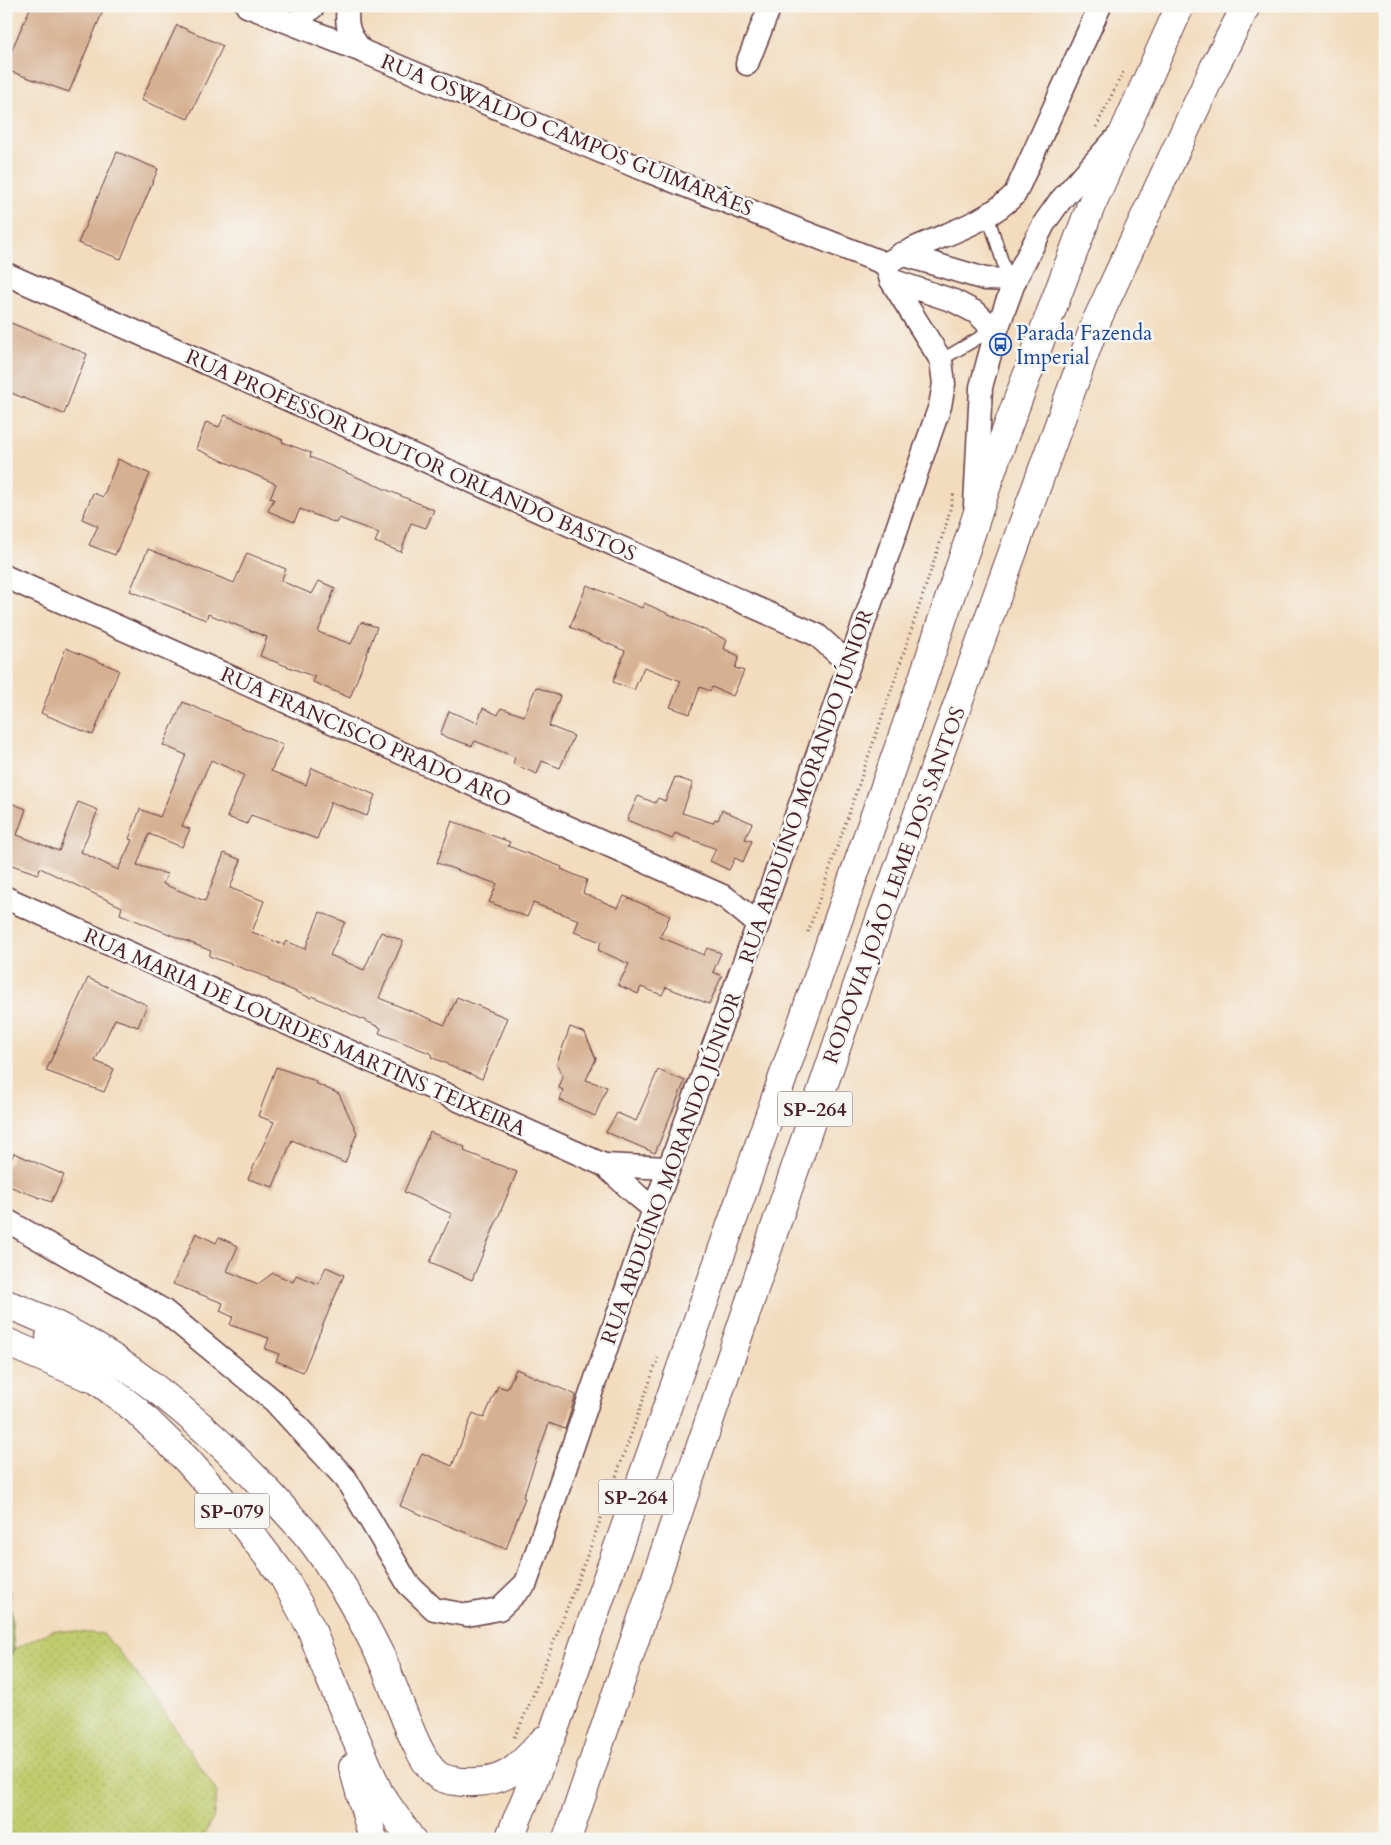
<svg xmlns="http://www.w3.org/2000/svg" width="1391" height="1845" viewBox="0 0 1391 1845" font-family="Cardo,serif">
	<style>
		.grass { fill: url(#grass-dots); stroke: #84764c }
		.forest { fill: url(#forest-crowns); stroke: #706846 }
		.building { fill: #d6b092 }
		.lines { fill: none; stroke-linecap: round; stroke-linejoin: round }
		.lane-casing { stroke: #633b41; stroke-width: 14 }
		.street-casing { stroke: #633b41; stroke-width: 25 }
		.primary-casing { stroke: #633b41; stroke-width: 30 }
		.path { stroke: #633b41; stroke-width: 3; stroke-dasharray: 1 4; stroke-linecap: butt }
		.lane { stroke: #fff; stroke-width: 11 }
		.street { stroke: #fff; stroke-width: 22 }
		.primary { stroke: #fff; stroke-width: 28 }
		.labels { text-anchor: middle; stroke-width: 5; stroke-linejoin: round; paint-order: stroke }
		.shield { fill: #f6f6f2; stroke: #7e6067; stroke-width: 1 }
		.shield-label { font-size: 20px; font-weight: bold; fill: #4a1f2b }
		.street-label { font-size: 21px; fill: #4a1f2b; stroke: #f6f6f2 }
		.transit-label { font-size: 21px; fill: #164399; stroke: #f6f6f2; text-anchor: start }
	</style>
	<defs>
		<pattern id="grass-dots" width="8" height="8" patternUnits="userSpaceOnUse" patternTransform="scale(1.25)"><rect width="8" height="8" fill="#bfcc6e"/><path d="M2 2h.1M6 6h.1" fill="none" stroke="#a6af5f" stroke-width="1.8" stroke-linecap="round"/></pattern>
		<pattern id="forest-crowns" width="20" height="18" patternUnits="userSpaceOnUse" patternTransform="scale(1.25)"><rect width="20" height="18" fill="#97b061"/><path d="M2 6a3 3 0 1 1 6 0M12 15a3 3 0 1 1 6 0" fill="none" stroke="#7d8f50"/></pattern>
	</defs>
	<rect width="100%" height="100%" fill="#f6f6f2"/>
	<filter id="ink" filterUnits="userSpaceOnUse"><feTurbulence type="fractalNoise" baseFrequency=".02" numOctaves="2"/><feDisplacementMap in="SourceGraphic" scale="10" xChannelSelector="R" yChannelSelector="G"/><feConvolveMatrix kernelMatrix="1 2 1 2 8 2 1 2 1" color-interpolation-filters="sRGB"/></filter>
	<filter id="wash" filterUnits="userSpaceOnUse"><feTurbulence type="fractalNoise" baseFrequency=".0096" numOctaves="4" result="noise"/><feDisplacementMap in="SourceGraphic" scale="20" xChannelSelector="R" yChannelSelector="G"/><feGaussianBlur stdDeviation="1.12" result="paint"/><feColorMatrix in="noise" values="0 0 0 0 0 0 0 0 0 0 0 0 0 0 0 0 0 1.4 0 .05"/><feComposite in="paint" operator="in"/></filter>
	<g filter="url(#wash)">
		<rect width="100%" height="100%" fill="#f3dbbd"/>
		<path class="grass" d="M53,1630L103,1634C148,1681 181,1739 217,1792L213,1819L201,1839H6V1665L14,1649Z"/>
		<path class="forest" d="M6,1547L14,1649L6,1665Z"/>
		<g id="blocks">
			<g class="building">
				<path d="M31,6H105L69,92L6,70V63Z"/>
				<path d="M177,25L223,46L188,119L141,100Z"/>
				<path d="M117,152L158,169L121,259L78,243Z"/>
				<path d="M6,321L87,354L64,414L6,391Z"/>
				<path d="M225,415L283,440L282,442L311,453L310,457L434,510L426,528L411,523L401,552L375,542L379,533L339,518L336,523L300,509L294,522L268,511L274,499L270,498L276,484L196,449L206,422L219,427Z"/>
				<path d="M118,459L150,474L115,555L89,545L98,526L82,519L93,493L103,497Z"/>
				<path d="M148,549L234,583L247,553L286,569L281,581L312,594L319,581L335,588L318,632L351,644L361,622L377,627L350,698L313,682L315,677L260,656L267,637L208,614L206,620L130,591Z"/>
				<path d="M587,585L642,608L644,603L727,640L724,649L739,656L735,668L744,671L733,696L712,687L710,691L700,687L690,714L670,707L681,681L644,667L634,690L613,682L625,651L570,627Z"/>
				<path d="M66,648L119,670L93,735L41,713Z"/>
				<path d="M536,687L560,696L549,726L574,736L560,768L542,761L537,774L513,764L515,757L475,741L472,746L440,735L449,711L477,723L483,708L498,715L501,708L524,716Z"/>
				<path d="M183,702L283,745L271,771L306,785L312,768L375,795L367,816L331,802L317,839L251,815L247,824L227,817L244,775L211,760L182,826L190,829L182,847L149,834L137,865L167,874L163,884L205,901L224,853L241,860L230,888L264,901L252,932L284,945L286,941L305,949L320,912L345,922L330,955L364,970L381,932L403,941L379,998L445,1025L457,997L507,1018L482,1079L431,1057L432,1054L379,1033L381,1028L312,996L311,998L268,980L269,978L209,956L211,951L120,914L122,907L40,868L38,874L6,863V813L11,803L26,809L17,835L59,851L78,802L98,810L81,852L118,870L132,840L129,839L140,809L160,817L186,755L163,745Z"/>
				<path d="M675,777L693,783L682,813L713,823L715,819L718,820L722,810L752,823L745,839L752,841L743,862L735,858L729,870L710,861L716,849L675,833L672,839L627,820L638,796L655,803L658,798L665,801Z"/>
				<path d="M452,821L510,842L508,846L562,867L561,869L587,880L583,893L618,908L624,896L670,916L660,937L704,955L707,948L721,953L713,972L722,976L709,1004L666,987L662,995L641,987L638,994L618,985L629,964L598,950L601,942L574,932L579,920L533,903L527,917L489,902L497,884L437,863Z"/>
				<path d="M88,978L147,1005L138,1027L115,1019L95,1061L114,1069L104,1092L46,1071Z"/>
				<path d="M570,1027L585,1033L596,1059L586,1080L607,1087L595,1116L560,1100L563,1090L559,1088L563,1076L557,1063Z"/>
				<path d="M276,1067L316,1081L315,1083L339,1094L357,1133L345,1163L292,1140L273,1187L248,1179L274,1122L258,1116Z"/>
				<path d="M658,1070L685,1081L655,1153L606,1132L617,1113L636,1121Z"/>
				<path d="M430,1132L465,1147L464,1151L517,1172L472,1280L430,1262L452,1214L404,1192Z"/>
				<path d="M14,1153L64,1175L51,1202L6,1185V1169Z"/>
				<path d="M196,1233L216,1243L219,1237L238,1246L227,1271L258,1284L273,1273L293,1282L296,1275L318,1284L326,1267L344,1275L303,1372L276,1361L279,1354L265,1349L269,1338L230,1325L233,1317L220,1311L223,1303L173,1284Z"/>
				<path d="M516,1369L576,1395L565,1429L549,1423L523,1497L525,1498L506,1549L400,1506L422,1453L452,1466L473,1413L484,1418L498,1386L507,1389Z"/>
			</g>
		</g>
	</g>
	<g filter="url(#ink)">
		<use href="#blocks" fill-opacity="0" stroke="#633b41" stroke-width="1"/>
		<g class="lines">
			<defs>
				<g id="lane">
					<path d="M988,216L1008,279"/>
					<path d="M941,360L994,329"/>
				</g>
				<g id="street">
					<path d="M247,6L362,51L635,166L886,264"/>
					<path d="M348,6C345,27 349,35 362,51"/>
					<path d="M294,24L314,6"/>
					<path d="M747,64L770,6"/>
					<path d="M901,254L985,279L1015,280"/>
					<path d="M6,274L817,635L849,664"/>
					<path d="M891,280L954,301L977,313L996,332"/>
					<path d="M975,505L981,387L996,332L1015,280L1045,222L1060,201L1116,138"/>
					<path d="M6,577L725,897L758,924"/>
					<path d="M6,898L604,1165L638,1196L654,1209"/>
					<path d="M604,1165L668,1168"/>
					<path d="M6,1220L163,1310L274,1401L346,1479L408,1584L434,1609L467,1615L499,1609L526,1583L654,1209L758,924L940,406L944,384L941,360L891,280L886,264C926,237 980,230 1015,194L1100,6"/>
				</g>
				<g id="primary">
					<path d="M6,1304C108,1340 202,1420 274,1498C285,1511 297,1523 308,1536C336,1572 359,1613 379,1653C393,1680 416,1762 439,1776C445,1780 458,1782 465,1782C507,1784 518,1768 544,1740"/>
					<path d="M50,1337L67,1348L97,1380L136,1410L187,1460L240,1520L283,1576L311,1628L327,1671L379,1793L411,1839"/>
					<path d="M6,1342L86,1376"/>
					<path d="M353,1767L373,1839"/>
					<path d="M509,1839L554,1730L578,1661L922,681L996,458L1090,208L1180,6"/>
					<path d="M567,1839L880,919L1096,322L1214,68L1246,6"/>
				</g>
			</defs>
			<use href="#lane" class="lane-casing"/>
			<use href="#street" class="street-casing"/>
			<use href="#primary" class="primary-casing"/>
			<g class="path">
				<path d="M1096,127L1123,72"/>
				<path d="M808,932L892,688L947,522L954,492"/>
				<path d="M514,1737C531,1705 542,1670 556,1636C593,1544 625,1451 658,1358"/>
			</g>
			<use href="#lane" class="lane"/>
			<use href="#street" class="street"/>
			<use href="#primary" class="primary"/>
		</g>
	</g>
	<defs>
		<symbol id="bus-ring" viewBox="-11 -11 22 22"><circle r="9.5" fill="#f6f6f2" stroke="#1a4fb4" stroke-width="1.5"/><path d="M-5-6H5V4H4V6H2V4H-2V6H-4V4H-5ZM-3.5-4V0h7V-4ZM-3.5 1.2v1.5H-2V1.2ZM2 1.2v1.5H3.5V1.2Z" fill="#1a4fb4"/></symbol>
	</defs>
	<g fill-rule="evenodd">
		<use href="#bus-ring" x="988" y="332" width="25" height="25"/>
	</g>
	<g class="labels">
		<g class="shield">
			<rect x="777.5" y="1091.5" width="75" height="35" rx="4"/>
			<rect x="598.5" y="1479.5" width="75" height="35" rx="4"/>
			<rect x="194.5" y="1493.5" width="75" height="35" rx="4"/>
		</g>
		<g class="shield-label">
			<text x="815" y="1116">SP-264</text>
			<text x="636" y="1504">SP-264</text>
			<text x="232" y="1518">SP-079</text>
		</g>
		<g class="street-label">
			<text transform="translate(567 135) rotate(22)" y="7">RUA OSWALDO CAMPOS GUIMARÃES</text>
			<text transform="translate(411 455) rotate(24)" y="7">RUA PROFESSOR DOUTOR ORLANDO BASTOS</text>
			<text transform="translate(366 737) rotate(24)" y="7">RUA FRANCISCO PRADO ARO</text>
			<text transform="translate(806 786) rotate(-71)" y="7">RUA ARDUÍNO MORANDO JÚNIOR</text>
			<text transform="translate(894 885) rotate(-70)" y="7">RODOVIA JOÃO LEME DOS SANTOS</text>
			<text transform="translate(305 1032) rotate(24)" y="7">RUA MARIA DE LOURDES MARTINS TEIXEIRA</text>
			<text transform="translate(671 1168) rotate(-70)" y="7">RUA ARDUÍNO MORANDO JÚNIOR</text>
		</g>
		<g class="transit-label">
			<text x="1016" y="340">Parada Fazenda<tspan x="1016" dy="24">Imperial</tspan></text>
		</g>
	</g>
	<rect width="1391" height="1845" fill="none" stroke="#f6f6f2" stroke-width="25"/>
</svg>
